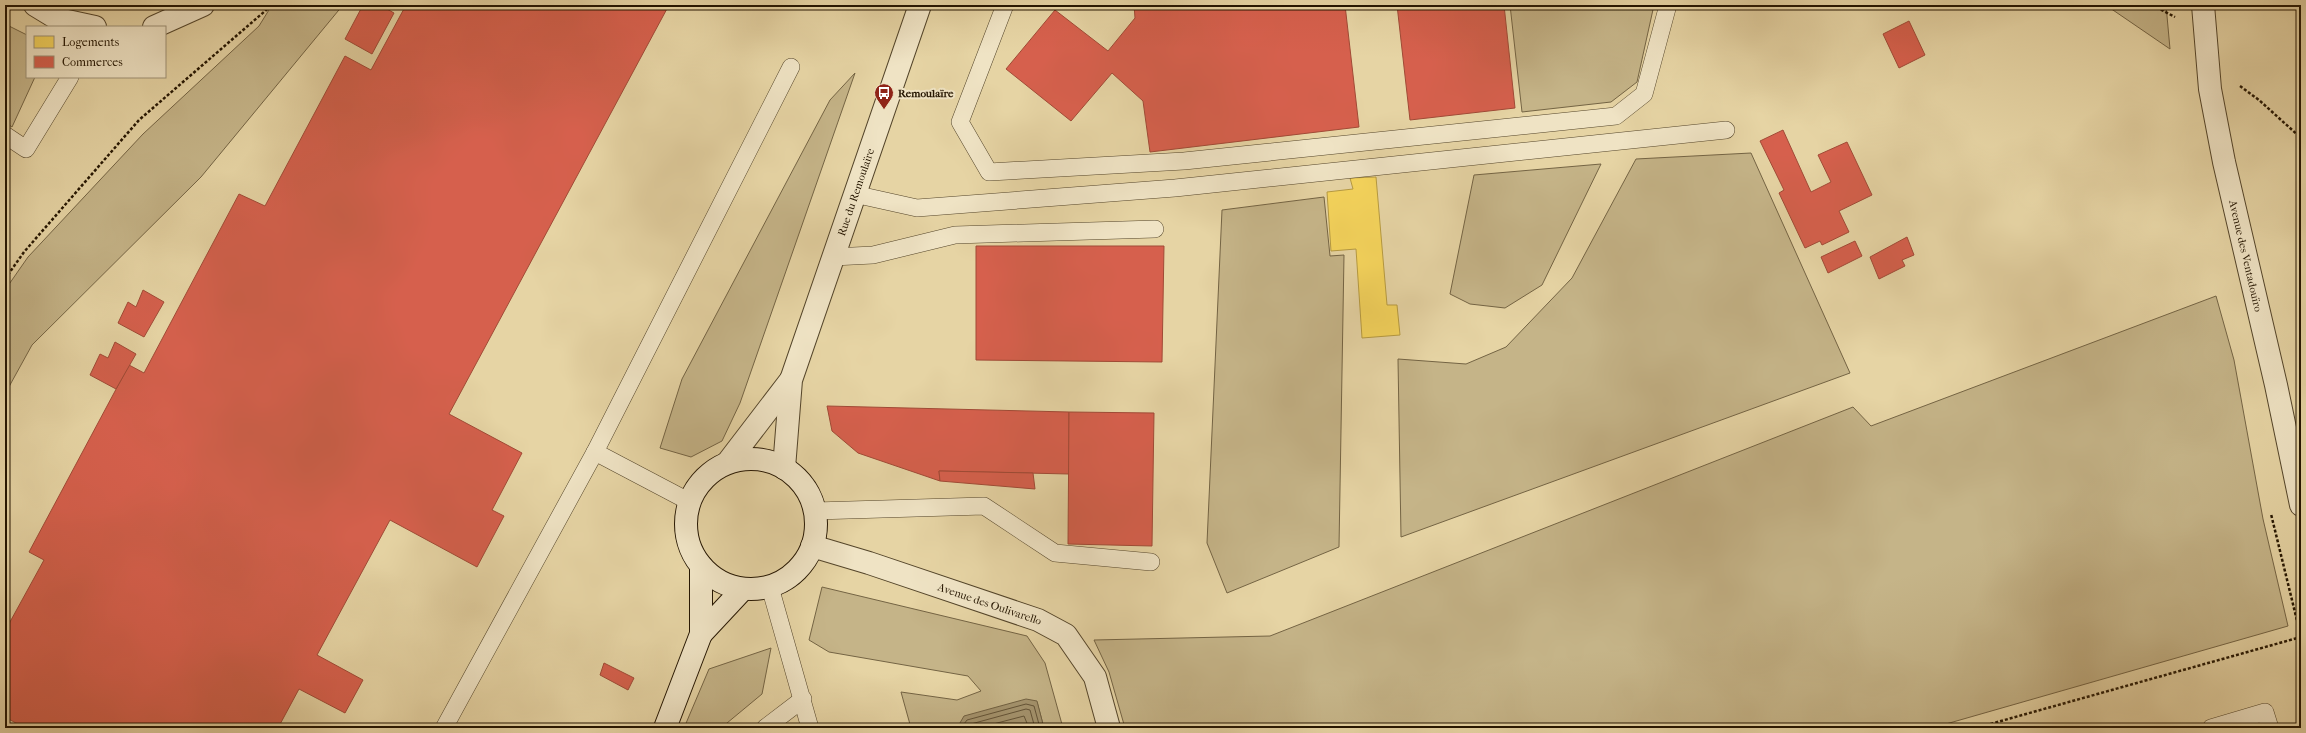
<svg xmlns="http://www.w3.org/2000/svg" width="2306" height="733" viewBox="0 0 2306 733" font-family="'IM FELL French Canon',serif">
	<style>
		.green { fill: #c5b488; stroke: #746444 }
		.water { fill: #a4936d; stroke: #716142 }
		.homes { fill: #f6d55c; stroke: #b79b41 }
		.shops { fill: #d6604d; stroke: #a14a36 }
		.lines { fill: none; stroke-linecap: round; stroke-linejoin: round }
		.shore { stroke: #645437; stroke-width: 1 }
		.lane-casing { stroke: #54452a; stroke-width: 18 }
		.street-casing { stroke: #54452a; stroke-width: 24 }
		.secondary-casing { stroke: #241501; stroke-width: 24 }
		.path { stroke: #241501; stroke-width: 2.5; stroke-dasharray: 3 2; stroke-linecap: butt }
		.lane { stroke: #efe3c4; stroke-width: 17 }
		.street { stroke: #efe3c4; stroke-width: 22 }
		.secondary { stroke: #efe3c4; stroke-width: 22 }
		.labels { text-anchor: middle; stroke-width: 4; stroke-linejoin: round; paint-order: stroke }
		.poi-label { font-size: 11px; font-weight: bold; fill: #241501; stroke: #efe3c4; text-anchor: start }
		.street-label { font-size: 11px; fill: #241501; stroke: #efe3c4 }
	</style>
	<rect width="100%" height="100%" fill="#e6d4a4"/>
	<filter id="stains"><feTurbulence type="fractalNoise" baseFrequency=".005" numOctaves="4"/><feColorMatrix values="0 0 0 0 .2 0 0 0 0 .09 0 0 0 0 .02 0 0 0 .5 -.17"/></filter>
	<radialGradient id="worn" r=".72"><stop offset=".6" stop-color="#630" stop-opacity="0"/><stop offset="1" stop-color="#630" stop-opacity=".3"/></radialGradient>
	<g class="green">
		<path d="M272,5H343L201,177L32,345L5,394V290L28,257L143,134L259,26Z"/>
		<path d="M1510,5H1654L1637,82L1611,102L1522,112Z"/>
		<path d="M2107,5H2166L2170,49L2110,8Z"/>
		<path d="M5,24L27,35V77H35L12,127L5,122Z"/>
		<path d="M855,73L740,403L722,441L691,457L660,448L682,379L830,100Z"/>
		<path d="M1751,153L1850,373L1401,537L1398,359L1466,364L1506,347L1572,278L1636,159Z"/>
		<path d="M1601,164L1542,285L1505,308L1470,304L1450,294L1474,175Z"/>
		<path d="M1324,197L1330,256L1344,255L1339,547L1227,593L1207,543L1222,210Z"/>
		<path d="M2216,296L2234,360L2263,519L2288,626L1932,728H1125L1109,672L1094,640L1270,636L1853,407L1871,426Z"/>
		<path d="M822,587L1027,636L1045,663L1063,728H1044L1037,702L957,728H911L901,692L957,700L981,691L968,676L829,652L809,640Z"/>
		<path d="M771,648L762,694L721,728H684L709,669Z"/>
	</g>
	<path class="water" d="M1026,699L1037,701L1044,728H957L964,716Z"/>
	<path class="homes" d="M1376,177L1387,305H1397L1400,335L1362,338L1356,249L1331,251L1327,192L1353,189L1350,178Z"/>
	<g class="shops">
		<path d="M363,5H380L394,13L372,54L345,39Z"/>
		<path d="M406,5H669L449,414L522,453L492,510L504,516L477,567L390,520L317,655L363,680L345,713L299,689L278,728H25L5,717V631L44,560L29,552L129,365L144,373L239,194L265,206L345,56L371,70Z"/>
		<path d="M1134,5H1345L1359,127L1150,152L1143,101L1112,73L1071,121L1006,69L1055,10L1108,51L1135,18Z"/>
		<path d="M1397,5H1504L1515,108L1410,120Z"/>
		<path d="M1909,21L1925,55L1899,68L1883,34Z"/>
		<path d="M1783,130L1811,192L1831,182L1818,155L1847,142L1872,195L1839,211L1849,232L1822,245L1820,241L1805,248L1779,193L1784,190L1760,141Z"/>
		<path d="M1907,237L1914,255L1902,260L1905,266L1879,279L1870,257Z"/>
		<path d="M1855,241L1862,256L1828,273L1821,257Z"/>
		<path d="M976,246H1164L1162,362L976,360Z"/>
		<path d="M143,290L164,302L144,337L118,323L128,302L136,307Z"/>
		<path d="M115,342L136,354L116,389L90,375L100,354L108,358Z"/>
		<path d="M827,406L1069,412V474L939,471L940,481L858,453L832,431Z"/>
		<path d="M1069,412L1154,413L1152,546L1068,544Z"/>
		<path d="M939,471L1033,473L1035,489L940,481Z"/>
		<path d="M604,663L634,678L628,690L600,675Z"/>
	</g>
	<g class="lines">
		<g class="shore">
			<path d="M961,728L967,720L1026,704L1034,706L1040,728"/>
			<path d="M967,728L971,724L1026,709L1030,710L1035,728"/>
			<path d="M978,728L1024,716L1029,728"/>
		</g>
		<defs>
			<g id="lane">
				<path d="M1005,5L960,122L989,172L1184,161L1616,116L1644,94L1668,5"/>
				<path d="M5,135L26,149L70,77"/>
				<path d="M854,194L917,208L1175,188L1726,130"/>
				<path d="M833,257L873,255L955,235L1155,229"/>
				<path d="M595,452L690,502"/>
				<path d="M815,511L984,506L1055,553L1151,562"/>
				<path d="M770,587L810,728"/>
				<path d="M444,728L595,452L791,67"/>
				<path d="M765,728L803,699"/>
				<path d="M2211,728L2265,712L2270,728"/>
			</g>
			<g id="street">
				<path d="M35,5L58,19L95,27"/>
				<path id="s1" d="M2203,5L2210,89L2224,162L2276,385L2301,505"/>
				<path d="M154,27L203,5"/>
				<path d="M728,462L790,381"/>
				<path id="s2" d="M784,468L791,380L920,5"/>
				<path id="s3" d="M812,546L869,563L1038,620L1066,635L1095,677L1109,728"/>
			</g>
			<g id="secondary">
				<circle cx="751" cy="524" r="65"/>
				<path d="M701,634L743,589"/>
				<path d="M665,728L701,634V566"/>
			</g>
		</defs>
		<use href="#lane" class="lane-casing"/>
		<use href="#street" class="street-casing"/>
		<use href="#secondary" class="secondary-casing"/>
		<g class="path">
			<path d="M2152,5L2175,17"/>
			<path d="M2240,86L2259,100L2301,138"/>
			<path d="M5,279L24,252L139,120L272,5"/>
			<path d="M1976,728L2301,637L2271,514"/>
		</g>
		<use href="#lane" class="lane"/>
		<use href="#street" class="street"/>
		<use href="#secondary" class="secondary"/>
	</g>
	<defs>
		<symbol id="bus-pin" viewBox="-11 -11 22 30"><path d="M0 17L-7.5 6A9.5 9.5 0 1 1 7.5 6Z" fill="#8f2418" stroke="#efe3c4"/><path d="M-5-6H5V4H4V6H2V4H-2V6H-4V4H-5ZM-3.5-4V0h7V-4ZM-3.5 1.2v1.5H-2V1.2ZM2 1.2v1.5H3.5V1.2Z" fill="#fff"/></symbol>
	</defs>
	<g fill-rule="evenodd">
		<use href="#bus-pin" x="873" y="82" width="22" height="30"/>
	</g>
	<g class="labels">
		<g class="poi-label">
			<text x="898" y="97">Remoulaïre</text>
		</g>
		<g class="street-label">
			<text dy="4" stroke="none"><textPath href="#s2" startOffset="287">Rue du Remoulaïre</textPath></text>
			<text dy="4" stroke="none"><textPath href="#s1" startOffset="255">Avenue des Ventadouïro</textPath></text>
			<text dy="4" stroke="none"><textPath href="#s3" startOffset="187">Avenue des Oulivarello</textPath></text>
		</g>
	</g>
	<rect width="2306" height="733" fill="none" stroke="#e6d4a4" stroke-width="20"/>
	<rect x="6" y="6" width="2294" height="721" fill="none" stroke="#241501" stroke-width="2"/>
	<rect x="10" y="10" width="2286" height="713" fill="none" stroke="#241501"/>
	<rect x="26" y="26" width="140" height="52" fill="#efe3c4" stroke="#9e9176"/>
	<rect x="34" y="36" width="20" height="12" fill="#f6d55c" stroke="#9e9176"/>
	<text x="62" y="46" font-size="12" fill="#241501">Logements</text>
	<rect x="34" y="56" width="20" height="12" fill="#d6604d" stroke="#9e9176"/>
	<text x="62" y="66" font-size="12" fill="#241501">Commerces</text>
	<rect width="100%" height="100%" filter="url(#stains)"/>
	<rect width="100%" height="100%" fill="url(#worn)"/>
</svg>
